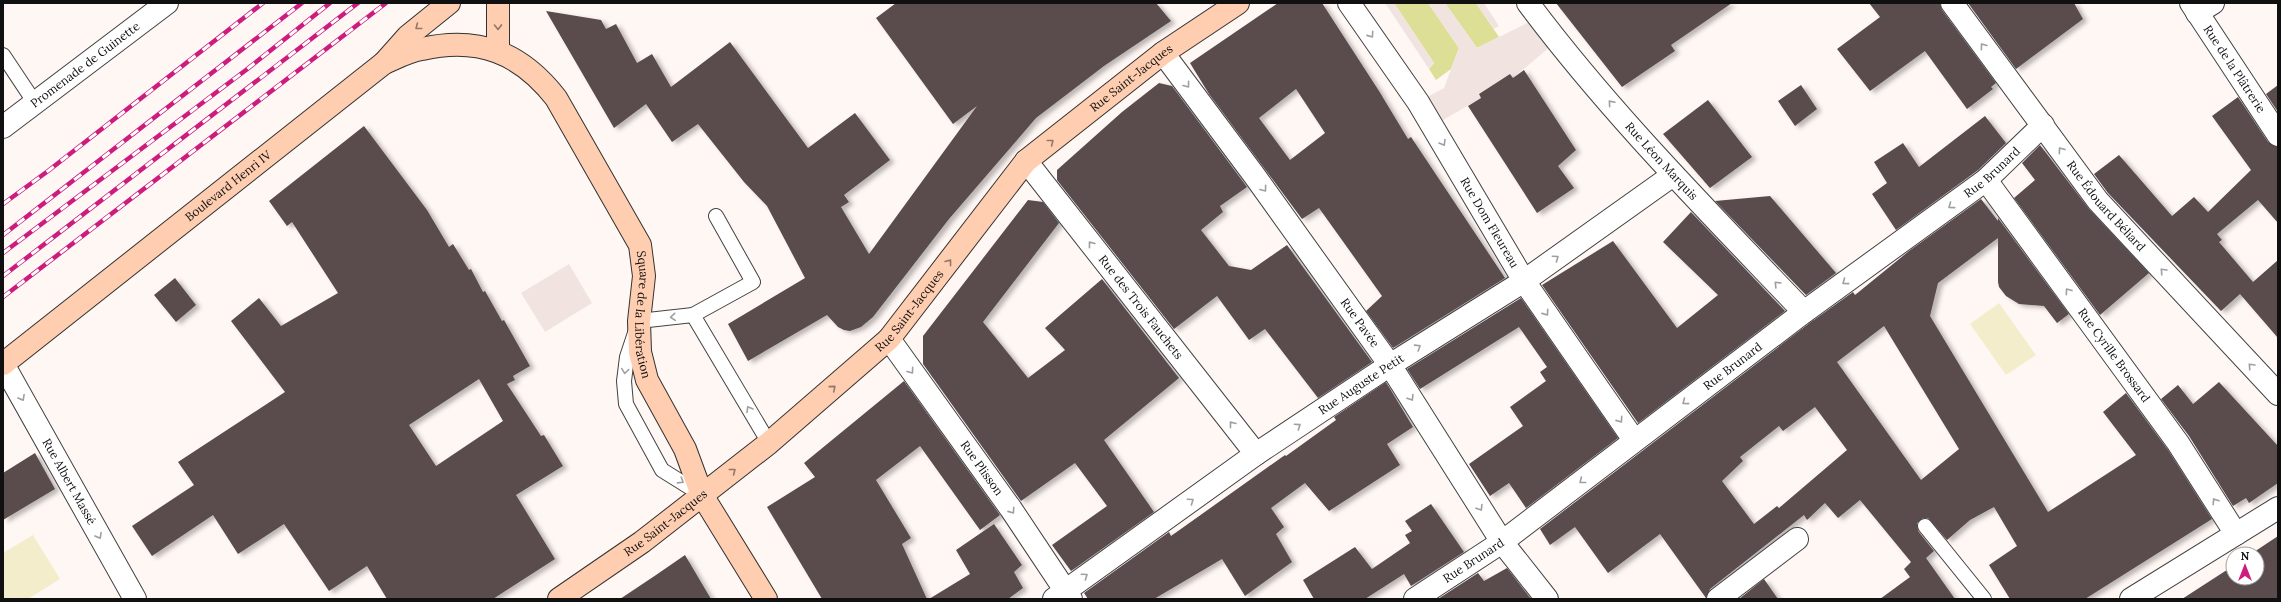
<svg xmlns="http://www.w3.org/2000/svg" width="2281" height="602" viewBox="0 0 2281 602" font-family="Lora,serif">
	<style>
		.forest { fill: #dddf97 }
		.pitch { fill: #f4edcc }
		.plaza { fill: #f1e4e0 }
		.building { fill: #5a4c4d; fill-rule: evenodd; filter: url(#shadow) }
		.lines { fill: none; stroke-linecap: round; stroke-linejoin: round }
		.lane-casing { stroke: #434343; stroke-width: 16 }
		.street-casing { stroke: #434343; stroke-width: 24 }
		.secondary-casing { stroke: #323232; stroke-width: 24 }
		.lane { stroke: #fff; stroke-width: 14 }
		.street { stroke: #fff; stroke-width: 22 }
		.secondary { stroke: #ffcdaf; stroke-width: 22 }
		.rail-casing { stroke: #cc1d7f; stroke-width: 4.5 }
		.rail { stroke: #fff; stroke-width: 3; stroke-dasharray: 9; stroke-linecap: butt }
		.oneway { stroke: #937867 }
		.oneway2 { stroke: #9f9f9f }
		.labels { text-anchor: middle; stroke-width: 4; stroke-linejoin: round; paint-order: stroke }
		.street-label { font-size: 12px; fill: #101010; stroke: #fff }
	</style>
	<defs>
		<filter id="shadow"><feDropShadow dx="4.5" dy="2.5" stdDeviation="2" flood-color="#0004"/></filter>
	</defs>
	<rect width="100%" height="100%" fill="#fff7f4"/>
	<g class="forest">
		<path d="M1394,3H1428L1459,48L1451,69L1436,80L1429,69L1434,63Z"/>
		<path d="M1445,3H1476L1499,37L1477,48Z"/>
	</g>
	<g class="pitch">
		<path d="M1999,303L2036,355L2006,375L1970,324Z"/>
		<path d="M33,535L60,579L28,599H3V553Z"/>
	</g>
	<g class="plaza">
		<path d="M1385,3H1394L1434,63L1429,69Z"/>
		<path d="M1428,3H1445L1477,48L1539,17L1557,41L1513,78L1510,74L1479,94L1481,98L1433,126L1418,102L1444,88L1459,48Z"/>
		<path d="M1476,3H1484L1499,26L1494,29Z"/>
		<path d="M569,264L592,303L545,332L521,293Z"/>
	</g>
	<g class="building">
		<path d="M896,3H1156L1171,21L1104,66L1036,118L949,219L873,317L861,327L850,331L844,330L838,327L827,315L748,361L728,324L805,278L767,206L744,182L698,124L672,142L646,104L614,128L546,11L601,20L606,29L616,24L637,63L652,54L671,87L730,42L808,148L855,113L890,160L844,195L849,202L841,207L869,254L977,106L953,124L876,18Z"/>
		<path d="M1278,3H1322L1379,91L1408,139L1411,137L1505,278L1393,348L1366,311L1382,296L1319,208L1302,219L1209,94L1190,63ZM1296,89L1325,133L1290,160L1259,118Z"/>
		<path d="M1556,3H1732L1671,45L1675,51L1622,87Z"/>
		<path d="M1869,3H1940L1942,10L1996,83L1991,87L1993,89L1967,109L1925,51L1870,91L1837,49L1880,17Z"/>
		<path d="M1968,3H2074L2083,19L2016,69Z"/>
		<path d="M1524,70L1576,150L1558,166L1574,188L1537,213L1468,106L1481,98L1479,94L1510,74L1513,78Z"/>
		<path d="M1159,83L1172,86L1247,187L1220,206L1223,212L1201,230L1229,266L1251,270L1287,245L1372,362L1318,398L1265,329L1249,340L1217,296L1174,329L1057,180V170L1122,112Z"/>
		<path d="M1801,85L1817,109L1795,126L1778,101Z"/>
		<path d="M2278,85V112L2266,94Z"/>
		<path d="M2238,97L2268,142L2278,147V223L2258,200L2217,234L2222,240L2219,242L2253,282L2278,260V338L2240,294L2221,311L2108,193L2094,174L2119,155L2172,216L2194,197L2208,212L2251,170L2212,116Z"/>
		<path d="M1708,100L1752,157L1710,188L1663,134Z"/>
		<path d="M1985,116L2006,143L1978,170L1896,230L1872,194L1887,183L1874,162L1903,143L1919,167Z"/>
		<path d="M364,126L427,210L449,247L453,244L469,270L471,269L483,292L485,291L502,321L504,320L530,366L513,376L515,380L507,384L541,436L544,435L563,466L516,495L555,559L493,599H387L367,566L329,591L284,524L238,554L213,515L152,556L132,526L194,485L178,462L285,392L231,321L259,298L281,326L338,293L292,222L287,226L269,201ZM479,379L503,421L436,466L409,425Z"/>
		<path d="M2040,145L2089,209L2149,273L2100,315L2014,198L2035,180L2022,163Z"/>
		<path d="M1770,196L1836,273L1806,295L1715,201Z"/>
		<path d="M1981,199L1998,221V218L2069,314L2057,323L2044,306L2019,304L2006,296L1999,287L1998,282V238L1938,283L1930,316L2048,512L2136,455L2103,412L2126,393L2168,450L2212,519L2085,599H2010L1989,565L2017,546L1994,507L1970,520L1947,540L1928,518H1923L1917,523L1918,531L1934,551L1926,558L1955,599H1880L1910,577L1904,569L1911,562L1860,500L1838,518L1825,503L1807,520L1804,515L1710,589L1706,598L1660,534L1608,573L1575,527L1550,545L1540,529L1811,322L1853,292L1855,295L1909,251ZM1884,326L1959,449L1921,480L1837,362ZM1815,407L1847,450L1779,508L1777,506L1754,524L1722,481L1743,461L1740,457L1779,426L1783,431Z"/>
		<path d="M1028,200L1043,202L1059,223L983,322L1028,378L1065,350L1045,328L1102,279L1179,378L1104,440L1154,512L1071,571L1052,545L1107,506L1075,463L1021,501L923,364V336Z"/>
		<path d="M1691,212L1785,311L1638,423L1542,285L1613,241L1677,328L1718,295L1663,242Z"/>
		<path d="M175,278L196,305L176,322L154,295Z"/>
		<path d="M1521,298L1618,438L1526,508L1509,483L1490,496L1469,464L1523,426L1510,407L1546,381L1540,372L1547,367L1519,327L1420,389L1407,369Z"/>
		<path d="M904,381L1000,515L980,530L920,446L876,480L911,538L902,544L927,599H822L767,507L815,477L804,463Z"/>
		<path d="M1386,382L1413,427L1387,444L1400,465L1329,511L1305,483L1271,508L1284,527L1276,534L1292,562L1245,596L1222,559L1154,599H1088L1084,593L1169,532L1171,536L1285,455L1286,456L1336,420L1334,417Z"/>
		<path d="M2219,382L2278,446V483L2249,503L2246,498L2233,506L2189,436L2161,399L2178,385L2193,404Z"/>
		<path d="M35,453L55,489L3,520V473Z"/>
		<path d="M1431,504L1464,552L1411,586L1404,574L1365,599H1314L1303,580L1355,547L1372,569L1410,543L1405,535L1412,531L1405,521Z"/>
		<path d="M994,524L1022,565L1014,572L1023,588L1008,599H929L970,574L956,550Z"/>
		<path d="M2278,536V599H2182L2233,566V578H2257V554H2251Z"/>
		<path d="M685,555L711,599H620L656,575Z"/>
		<path d="M1507,568L1531,599H1438L1478,573L1484,581Z"/>
		<path d="M1764,579L1778,599H1739Z"/>
	</g>
	<g class="lines">
		<defs>
			<g id="lane">
				<path d="M3,55L35,103"/>
				<path d="M693,315L753,282L716,216"/>
				<path d="M702,495L662,470L626,404L624,381L627,357L639,321L693,315L769,443"/>
				<path d="M1925,526L1984,599"/>
			</g>
			<g id="street">
				<path id="s1" d="M1349,3L1418,102L1524,281L1634,440"/>
				<path id="s2" d="M1528,3C1611,114 1709,212 1804,312"/>
				<path id="s3" d="M1952,3L2098,201L2278,394"/>
				<path id="s4" d="M2191,3L2278,135"/>
				<path d="M2197,13L2213,3"/>
				<path id="s5" d="M1163,53L1254,175L1390,365L1502,542L1547,599"/>
				<path id="s6" d="M3,127L167,3"/>
				<path id="s7" d="M1026,161L1256,454"/>
				<path id="s8" d="M1986,180L2178,443L2236,534"/>
				<path id="s9" d="M889,339L1011,509L1071,599"/>
				<path id="s10" d="M3,364L135,599"/>
				<path id="s11" d="M1054,599L1256,454L1390,365L1524,281L1673,175"/>
				<path id="s12" d="M1415,599L1502,542L1804,312L1986,180L2043,125"/>
				<path d="M1718,599L1797,539"/>
				<path d="M2131,599L2278,508"/>
			</g>
			<g id="secondary">
				<path d="M498,3V51"/>
				<path id="s13" d="M384,63C396,58 409,51 422,49C479,36 521,53 556,98L640,245L644,276L639,321L640,352L647,380L685,449L702,495L766,599"/>
				<path id="s14" d="M3,364L384,63L408,36L449,3"/>
				<path id="s15" d="M559,599L642,542L769,443L889,339L1026,161L1163,53L1238,3"/>
			</g>
		</defs>
		<use href="#lane" class="lane-casing"/>
		<use href="#street" class="street-casing"/>
		<use href="#secondary" class="secondary-casing"/>
		<use href="#lane" class="lane"/>
		<use href="#street" class="street"/>
		<use href="#secondary" class="secondary"/>
		<defs>
			<g id="rail">
				<path d="M3,204L48,171L263,3"/>
				<path d="M3,235L302,3"/>
				<path d="M3,253L246,70L330,3"/>
				<path d="M3,276L358,3"/>
				<path d="M3,297L386,3"/>
			</g>
		</defs>
		<use href="#rail" class="rail-casing"/>
		<use href="#rail" class="rail"/>
	</g>
	<defs><path id="oneway-chevron" d="M-2-3.5L2.5 0L-2 3.5" fill="none" stroke-width="1.6" stroke-linecap="round" stroke-linejoin="round"/></defs>
	<g class="oneway">
		<use href="#oneway-chevron" transform="translate(418 27) rotate(142)"/>
		<use href="#oneway-chevron" transform="translate(498 27) rotate(89)"/>
		<use href="#oneway-chevron" transform="translate(1051 142) rotate(-38)"/>
		<use href="#oneway-chevron" transform="translate(949 262) rotate(-52)"/>
		<use href="#oneway-chevron" transform="translate(833 388) rotate(-41)"/>
		<use href="#oneway-chevron" transform="translate(733 471) rotate(-38)"/>
	</g>
	<g class="oneway2">
		<use href="#oneway-chevron" transform="translate(1371 35) rotate(55)"/>
		<use href="#oneway-chevron" transform="translate(1983 46) rotate(-127)"/>
		<use href="#oneway-chevron" transform="translate(1187 85) rotate(53)"/>
		<use href="#oneway-chevron" transform="translate(1611 103) rotate(-131)"/>
		<use href="#oneway-chevron" transform="translate(1443 143) rotate(59)"/>
		<use href="#oneway-chevron" transform="translate(2061 150) rotate(-126)"/>
		<use href="#oneway-chevron" transform="translate(1264 189) rotate(54)"/>
		<use href="#oneway-chevron" transform="translate(1951 206) rotate(144)"/>
		<use href="#oneway-chevron" transform="translate(1091 244) rotate(-128)"/>
		<use href="#oneway-chevron" transform="translate(1556 258) rotate(-35)"/>
		<use href="#oneway-chevron" transform="translate(2163 271) rotate(-133)"/>
		<use href="#oneway-chevron" transform="translate(1845 282) rotate(144)"/>
		<use href="#oneway-chevron" transform="translate(1777 284) rotate(-134)"/>
		<use href="#oneway-chevron" transform="translate(2068 291) rotate(-126)"/>
		<use href="#oneway-chevron" transform="translate(1546 313) rotate(55)"/>
		<use href="#oneway-chevron" transform="translate(673 317) rotate(175)"/>
		<use href="#oneway-chevron" transform="translate(1418 347) rotate(-32)"/>
		<use href="#oneway-chevron" transform="translate(2251 366) rotate(-133)"/>
		<use href="#oneway-chevron" transform="translate(625 371) rotate(98)"/>
		<use href="#oneway-chevron" transform="translate(911 371) rotate(54)"/>
		<use href="#oneway-chevron" transform="translate(22 398) rotate(61)"/>
		<use href="#oneway-chevron" transform="translate(1411 398) rotate(58)"/>
		<use href="#oneway-chevron" transform="translate(1685 402) rotate(143)"/>
		<use href="#oneway-chevron" transform="translate(749 409) rotate(-121)"/>
		<use href="#oneway-chevron" transform="translate(1620 420) rotate(55)"/>
		<use href="#oneway-chevron" transform="translate(1232 424) rotate(-128)"/>
		<use href="#oneway-chevron" transform="translate(1298 426) rotate(-34)"/>
		<use href="#oneway-chevron" transform="translate(681 481) rotate(32)"/>
		<use href="#oneway-chevron" transform="translate(1582 481) rotate(142)"/>
		<use href="#oneway-chevron" transform="translate(1191 501) rotate(-35)"/>
		<use href="#oneway-chevron" transform="translate(2215 501) rotate(-123)"/>
		<use href="#oneway-chevron" transform="translate(1480 508) rotate(58)"/>
		<use href="#oneway-chevron" transform="translate(1012 511) rotate(55)"/>
		<use href="#oneway-chevron" transform="translate(99 536) rotate(61)"/>
		<use href="#oneway-chevron" transform="translate(1085 576) rotate(-35)"/>
	</g>
	<g class="labels">
		<g class="street-label">
			<text dy="4" stroke="none"><textPath href="#s6" startOffset="103">Promenade de Guinette</textPath></text>
			<text dy="4" stroke="none"><textPath href="#s4" startOffset="79">Rue de la Plâtrerie</textPath></text>
			<text dy="4" stroke="none"><textPath href="#s15" startOffset="779">Rue Saint-Jacques</textPath></text>
			<text dy="4" stroke="none"><textPath href="#s2" startOffset="207">Rue Léon Marquis</textPath></text>
			<text dy="4" stroke="none"><textPath href="#s12" startOffset="718">Rue Brunard</textPath></text>
			<text dy="4" stroke="none"><textPath href="#s14" startOffset="287">Boulevard Henri IV</textPath></text>
			<text dy="4" stroke="none"><textPath href="#s3" startOffset="255">Rue Édouard Béliard</textPath></text>
			<text dy="4" stroke="none"><textPath href="#s1" startOffset="261">Rue Dom Fleureau</textPath></text>
			<text dy="4" stroke="none"><textPath href="#s7" startOffset="186">Rue des Trois Fauchets</textPath></text>
			<text dy="4" stroke="none"><textPath href="#s15" startOffset="455">Rue Saint-Jacques</textPath></text>
			<text dy="4" stroke="none"><textPath href="#s13" startOffset="432">Square de la Libération</textPath></text>
			<text dy="4" stroke="none"><textPath href="#s5" startOffset="334">Rue Pavée</textPath></text>
			<text dy="4" stroke="none"><textPath href="#s8" startOffset="217">Rue Cyrille Brossard</textPath></text>
			<text dy="4" stroke="none"><textPath href="#s12" startOffset="394">Rue Brunard</textPath></text>
			<text dy="4" stroke="none"><textPath href="#s11" startOffset="375">Rue Auguste Petit</textPath></text>
			<text dy="4" stroke="none"><textPath href="#s9" startOffset="159">Rue Plisson</textPath></text>
			<text dy="4" stroke="none"><textPath href="#s10" startOffset="135">Rue Albert Massé</textPath></text>
			<text dy="4" stroke="none"><textPath href="#s15" startOffset="131">Rue Saint-Jacques</textPath></text>
			<text dy="4" stroke="none"><textPath href="#s12" startOffset="70">Rue Brunard</textPath></text>
		</g>
	</g>
	<rect width="2281" height="602" fill="none" stroke="#101010" stroke-width="8"/>
	<g transform="translate(2245 566)"><circle r="19" fill="#ffffff" stroke="#9f9f9f"/>
	<path d="M0-3L7 15L0 10L-7 15Z" fill="#cc1d7f"/>
	<text y="-6" font-size="11" font-weight="bold" text-anchor="middle" fill="#101010">N</text>
	</g>
</svg>
